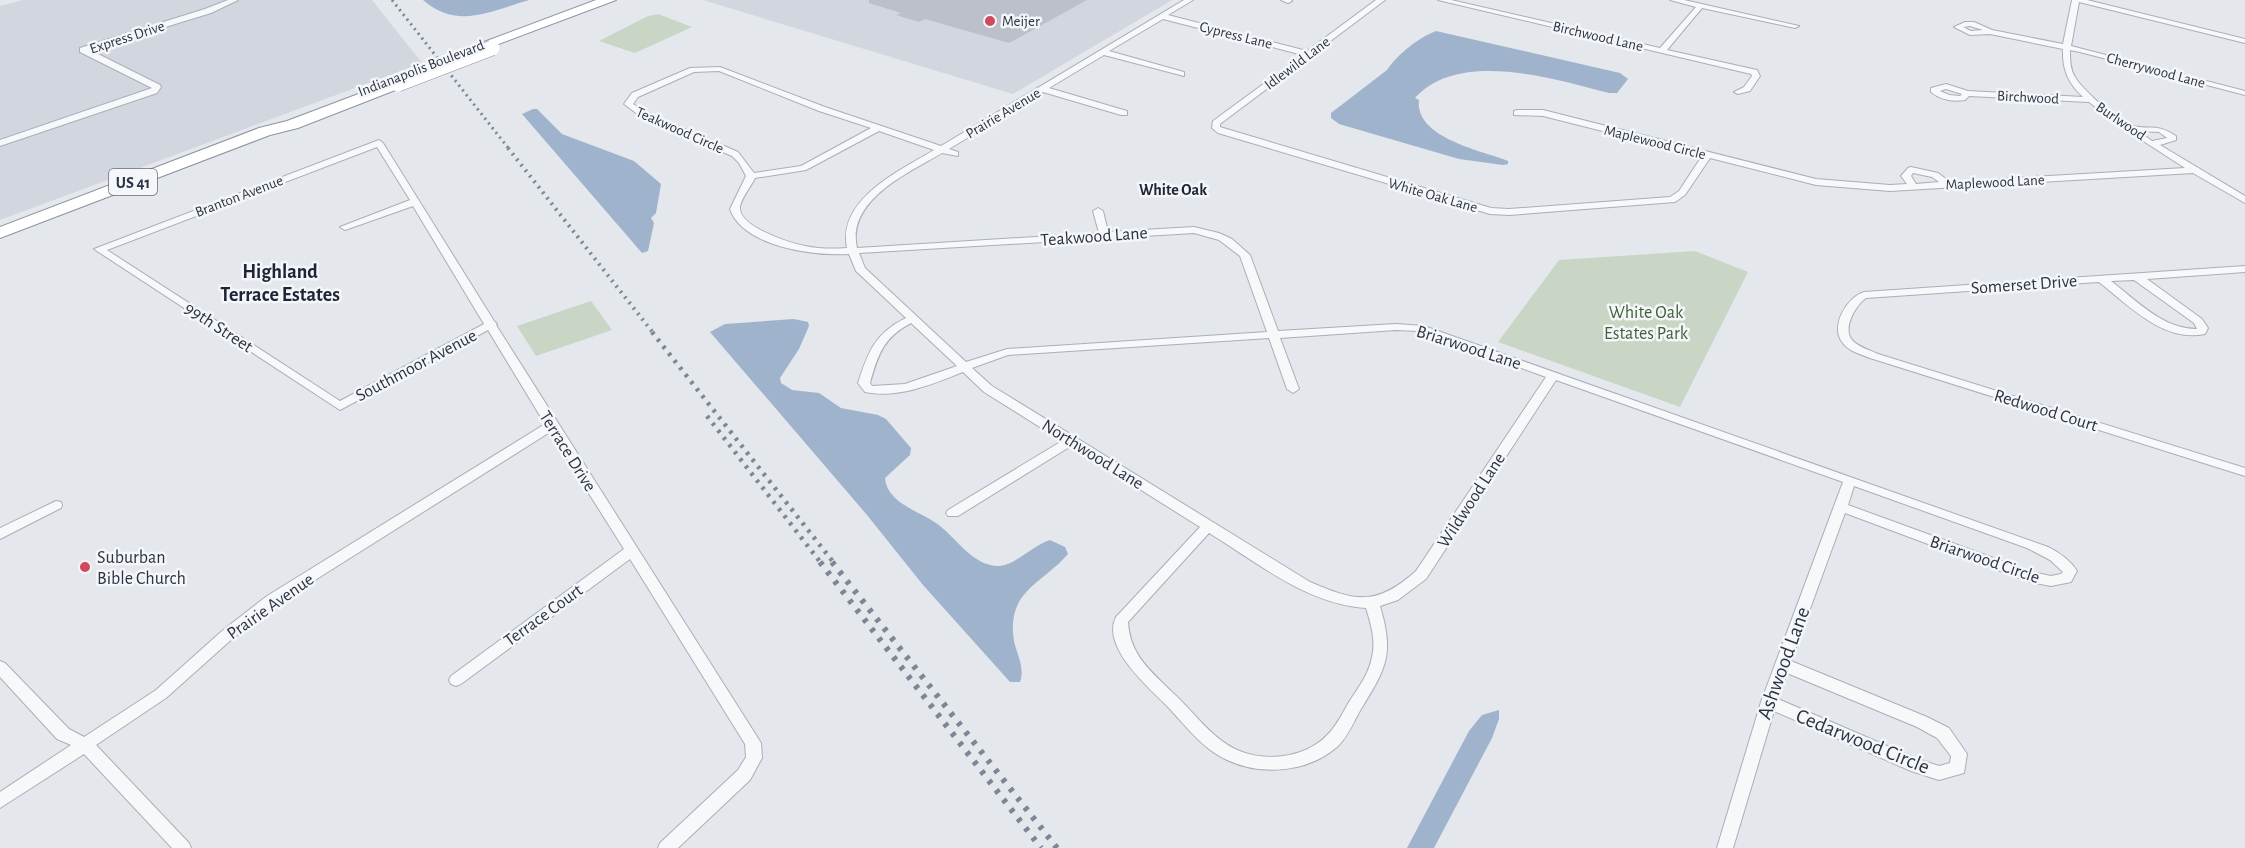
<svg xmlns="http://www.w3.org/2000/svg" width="2245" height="848" viewBox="0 0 2245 848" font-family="'Alegreya Sans',sans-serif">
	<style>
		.built { fill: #d2d6de }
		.green { fill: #c9d6c5 }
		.water { fill: #9fb4cc }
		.building { fill: #bbc0ca }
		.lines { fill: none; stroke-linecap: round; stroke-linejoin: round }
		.street-casing { stroke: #a9aeb7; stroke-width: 2 }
		.highway-casing { stroke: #8b94a3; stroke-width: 2 }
		.street { fill: #f7f8fa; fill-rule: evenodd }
		.highway { fill: #fff; fill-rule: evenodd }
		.rail-far3 { stroke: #7d8696; stroke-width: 3; stroke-dasharray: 2 4; stroke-linecap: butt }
		.rail-far2 { stroke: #7d8696; stroke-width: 4; stroke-dasharray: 2 5; stroke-linecap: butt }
		.rail-far1 { stroke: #7d8696; stroke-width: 4.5; stroke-dasharray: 3 6; stroke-linecap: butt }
		.rail { stroke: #7d8696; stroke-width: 6; stroke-dasharray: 4 8; stroke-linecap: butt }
		.highway-bridge-casing { stroke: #8b94a3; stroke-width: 16; stroke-linecap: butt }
		.highway-bridge { stroke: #fff; stroke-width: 15 }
		.poi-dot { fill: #d1495b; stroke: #f4f6f9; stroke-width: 2 }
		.labels { text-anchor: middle; stroke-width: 5; stroke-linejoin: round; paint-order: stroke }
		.far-poi-label { font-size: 15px; fill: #2b3445; stroke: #f4f6f9; text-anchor: start }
		.far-street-label { font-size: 15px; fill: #2b3445; stroke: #f4f6f9 }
		.shield { fill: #f4f6f9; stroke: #676e7b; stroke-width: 1.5 }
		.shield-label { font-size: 16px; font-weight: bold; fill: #2b3445 }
		.far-neighbourhood-label { font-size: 16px; font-weight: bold; fill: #1d2536; stroke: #f4f6f9 }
		.street-label { font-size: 18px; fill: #2b3445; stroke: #f4f6f9 }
		.park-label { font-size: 18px; fill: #3f6138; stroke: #f4f6f9 }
		.poi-label { font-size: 18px; fill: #2b3445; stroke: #f4f6f9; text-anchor: start }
		.neighbourhood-label { font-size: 20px; font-weight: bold; fill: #1d2536; stroke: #f4f6f9 }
		.near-street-label { font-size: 21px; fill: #2b3445; stroke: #f4f6f9 }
	</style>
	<rect width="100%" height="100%" fill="#e4e7ec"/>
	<g class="built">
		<path d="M23,0H372L422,63L0,220V6Z"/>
		<path d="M703,0H1172L1013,94Z"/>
	</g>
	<g class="green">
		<path d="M658,14L692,27L635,53L599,41L648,16Z"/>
		<path d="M1695,251L1748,272L1680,407L1498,342L1559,260Z"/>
		<path d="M591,301L612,330L536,356L517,326Z"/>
	</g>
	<g class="water">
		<path d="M423,0H529C491,11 457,30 423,0Z"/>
		<path d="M1436,31L1620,73L1628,79L1617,93H1609C1555,79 1459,49 1415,98L1419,100C1414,138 1483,151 1508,161V164L1503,165L1459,159L1339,124L1331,118V113L1387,70C1398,54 1418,38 1436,31Z"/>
		<path d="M533,109H537L562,134L634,161L661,184L656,213L651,218L654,223L648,251L642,253L522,114Z"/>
		<path d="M794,319L808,322L809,326L799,349L780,378L781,383L792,390L819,393L841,408L878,415L886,419L911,448L910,455L885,478C887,503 919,511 936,523C955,536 971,564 996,566C1014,567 1033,545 1050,540L1065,547L1068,554C1041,585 1006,591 1014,641C1017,655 1025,667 1020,682H1010L923,585L867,515L710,332L725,324Z"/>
		<path d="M1499,710V719L1492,738L1434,848H1407L1469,731L1482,715Z"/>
	</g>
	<path class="building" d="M869,0H1087L1009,43L925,19L919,22L896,15L901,13L869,3Z"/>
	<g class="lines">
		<defs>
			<g id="street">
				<path d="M228,0H238L211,13L90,50L160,85L161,87L157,93L0,146V140L152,88L80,52V48L205,9Z"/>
				<path d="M1184,0H1193L1168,15L1307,51L1376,0H1385L1220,124V127L1491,208L1509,209L1670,197L1679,191L1702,156L1543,116L1514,115V111L1517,110H1543L1816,179L1890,185L1907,184L1901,176L1908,168L1911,167L1938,173L1950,182L2185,168L2120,126L2089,102L1969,96L1965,100C1953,102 1941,100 1931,92V88L1946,84L1968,91L2083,97C2068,83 2062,69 2063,49L1990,34L1970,35L1954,27L1965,22H1974L1992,30L2063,44L2072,0H2087L2245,39V43L2079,2L2071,46L2245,91V95L2080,52L2070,50C2070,59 2070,69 2075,77C2082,89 2119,123 2132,126C2152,130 2156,123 2176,136V140L2160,145L2245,196V203L2193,173L1890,191L1816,185L1710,158L1685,195L1675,202L1509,215L1490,214L1218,133L1212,128L1213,121L1303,55L1163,19L1109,51L1184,72V76L1104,55L1049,88L1127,111V115H1121L1043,92L949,149L958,152V156L942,153C910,172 846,200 857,248L1099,233L1093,211L1098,208L1103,211L1108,232L1194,227L1219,233L1232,239L1250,255L1278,331L1396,324L1424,326L2048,547C2060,553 2070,560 2077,571L2071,582L2051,586L2030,582L1845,513L1791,661L1927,717L1949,728L1967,754L1964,773L1939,780L1911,771L1774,711L1733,848H1717L1761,702L1843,482L1556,380L1426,579L1398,600L1380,606C1394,654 1387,667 1361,709C1354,721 1348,737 1337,747C1302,777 1245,777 1209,749C1192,736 1180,719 1165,704C1147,686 1101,646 1116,617L1200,527L1071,446L958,516H948L946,513L948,510L1062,441L984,392L963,372C933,384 898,399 865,392L858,383C868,352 875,333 906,318L856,271L849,254C814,256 743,247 730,209L746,176L739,163L732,156L640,116L624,104L632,93L690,68L720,67L825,107L941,146ZM1970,26L1983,30L1971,31L1963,27ZM719,71L819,111L871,128L801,166L754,173L738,152L646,112L633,104L638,97L694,72ZM1946,89L1962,94L1960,96L1949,95L1940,91ZM879,131L934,150C901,170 837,199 847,248C833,249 819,249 805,246C790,243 738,227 740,207C741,198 751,187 755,178L806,170ZM2138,131L2159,132L2167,138L2152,141ZM1913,173L1932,177L1939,182L1916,184L1911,176ZM1194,233L1219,240L1240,256L1267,332L1007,349L966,362L865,268L859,253ZM911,323L957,366L905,384L872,386L870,383C878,354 884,337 911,323ZM1396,330L1419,331L1546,377L1416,571C1377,606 1356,602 1310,582L992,386L972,368L1008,355L1269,338L1287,389L1293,393L1299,389L1280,338ZM1854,486L2027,548L2050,560L2063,572L2061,574L2051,576L2032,572L1848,505ZM1209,533C1258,563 1307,604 1366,608C1371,624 1376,641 1372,657C1369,674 1358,688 1349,702C1343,712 1338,723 1330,732C1309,757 1270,762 1242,752C1213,741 1195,713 1173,693C1151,671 1130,656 1128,622ZM1787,673L1917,727L1937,738L1951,756L1950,763L1939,766L1915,758L1778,699Z"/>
				<path d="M1281,0H1291L1292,1L1288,3Z"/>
				<path d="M1438,0H1451L1660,48L1696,7L1670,0H1684L1799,26L1795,28L1702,8L1667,50L1757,70L1760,76L1750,91L1738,94L1734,92L1744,87L1752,76L1751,74Z"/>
				<path d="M379,140L383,143L494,321L497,324L496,325L761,743L762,758L750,780L678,848H658L660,843L738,770L746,757L745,744L630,559L461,684L456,686L451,684L449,680L451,676L624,549L550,432L277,604L232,639L166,698L96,745L189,843L191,848H172L84,754L0,808V792L71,745L57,739L0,677V661L5,663L69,729L84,737L156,690L222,631L267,596L545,424L488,330L340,410L94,249ZM377,147L410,200L340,227L345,230L348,229L413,206L484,324L340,401L107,250Z"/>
				<path d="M2245,266V272L2147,279L2202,319L2208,328L2205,334C2164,343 2128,305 2099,282L1866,298C1856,305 1842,328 1852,340C1858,347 1870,350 1878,354L2245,468V476L1870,358C1860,354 1848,351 1842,342C1830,326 1847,297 1864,292ZM2134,280L2194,323L2197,329C2163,329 2137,301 2111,281Z"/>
				<path d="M56,501L61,502L62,505L61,508L0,539V528Z"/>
			</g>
			<g id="highway">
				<path d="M596,0H616L488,48H478L476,45Z"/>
				<path d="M398,79L406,84L403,87L298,128L270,135L0,238V227L259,128L287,121Z"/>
			</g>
		</defs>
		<use href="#street" class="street-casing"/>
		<use href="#highway" class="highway-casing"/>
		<use href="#street" class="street"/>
		<use href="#highway" class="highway"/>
		<path class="rail-far3" d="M392,0L509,149"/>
		<path class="rail-far2" d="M508,148L654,334"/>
		<g class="rail-far1">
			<path d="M652,332L834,563"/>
			<path d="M707,416L821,563"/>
		</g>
		<g class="rail">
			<path d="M820,562L1041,848"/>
			<path d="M832,562L1057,848"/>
		</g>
		<defs>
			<path id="highway-bridge" d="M398,84L492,48"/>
		</defs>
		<use href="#highway-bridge" class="highway-bridge-casing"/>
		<use href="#highway-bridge" class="highway-bridge"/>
	</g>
	<g class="poi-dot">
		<circle cx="990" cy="21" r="6"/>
		<circle cx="85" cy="567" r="6"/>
	</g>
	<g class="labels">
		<g class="far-poi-label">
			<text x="1002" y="26">Meijer</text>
		</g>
		<g class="far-street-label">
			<text transform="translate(1236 35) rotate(14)" y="5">Cypress Lane</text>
			<text transform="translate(1598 36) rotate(13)" y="5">Birchwood Lane</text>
			<text transform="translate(127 37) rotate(-18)" y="5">Express Drive</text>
			<text transform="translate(1297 63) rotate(-37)" y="5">Idlewild Lane</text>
			<text transform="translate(421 68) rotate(-21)" y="5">Indianapolis Boulevard</text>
			<text transform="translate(2156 70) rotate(15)" y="5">Cherrywood Lane</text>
			<text transform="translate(2028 97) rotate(3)" y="5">Birchwood</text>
			<text transform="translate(1003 113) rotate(-31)" y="5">Prairie Avenue</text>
			<text transform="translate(2121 121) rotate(34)" y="5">Burlwood</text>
			<text transform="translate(680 130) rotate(24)" y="5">Teakwood Circle</text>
			<text transform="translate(1655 142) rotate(14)" y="5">Maplewood Circle</text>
			<text transform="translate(1995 182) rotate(-3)" y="5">Maplewood Lane</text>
			<text transform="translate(1433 195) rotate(16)" y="5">White Oak Lane</text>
			<text transform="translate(239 196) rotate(-21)" y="5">Branton Avenue</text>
		</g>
		<rect class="shield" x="109" y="169" width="48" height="26" rx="4.5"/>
		<g class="shield-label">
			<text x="133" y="188">US 41</text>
		</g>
		<g class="far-neighbourhood-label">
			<text x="1173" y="195">White Oak</text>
		</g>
		<g class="street-label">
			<text transform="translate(1094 236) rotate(-4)" y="6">Teakwood Lane</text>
			<text transform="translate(2024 284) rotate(-4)" y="6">Somerset Drive</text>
			<text transform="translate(219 327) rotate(33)" y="6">99th Street</text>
			<text transform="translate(1469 347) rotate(18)" y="6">Briarwood Lane</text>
			<text transform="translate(416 365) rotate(-28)" y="6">Southmoor Avenue</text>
			<text transform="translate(2046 410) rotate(17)" y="6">Redwood Court</text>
			<text transform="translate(568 451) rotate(58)" y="6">Terrace Drive</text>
			<text transform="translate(1093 454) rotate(32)" y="6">Northwood Lane</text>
			<text transform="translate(1471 500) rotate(-57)" y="6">Wildwood Lane</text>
			<text transform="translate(1985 559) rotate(19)" y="6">Briarwood Circle</text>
			<text transform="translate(270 606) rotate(-35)" y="6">Prairie Avenue</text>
			<text transform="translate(543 615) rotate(-36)" y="6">Terrace Court</text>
		</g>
		<g class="park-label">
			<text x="1646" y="318">White Oak<tspan x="1646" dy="21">Estates Park</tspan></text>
		</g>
		<g class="poi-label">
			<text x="97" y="563">Suburban<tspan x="97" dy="21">Bible Church</tspan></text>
		</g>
		<g class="neighbourhood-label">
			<text x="280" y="278">Highland<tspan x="280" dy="23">Terrace Estates</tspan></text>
		</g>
		<g class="near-street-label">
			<text transform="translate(1783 663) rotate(-70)" y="7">Ashwood Lane</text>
			<text transform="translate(1863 741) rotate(22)" y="7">Cedarwood Circle</text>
		</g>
	</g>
</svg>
